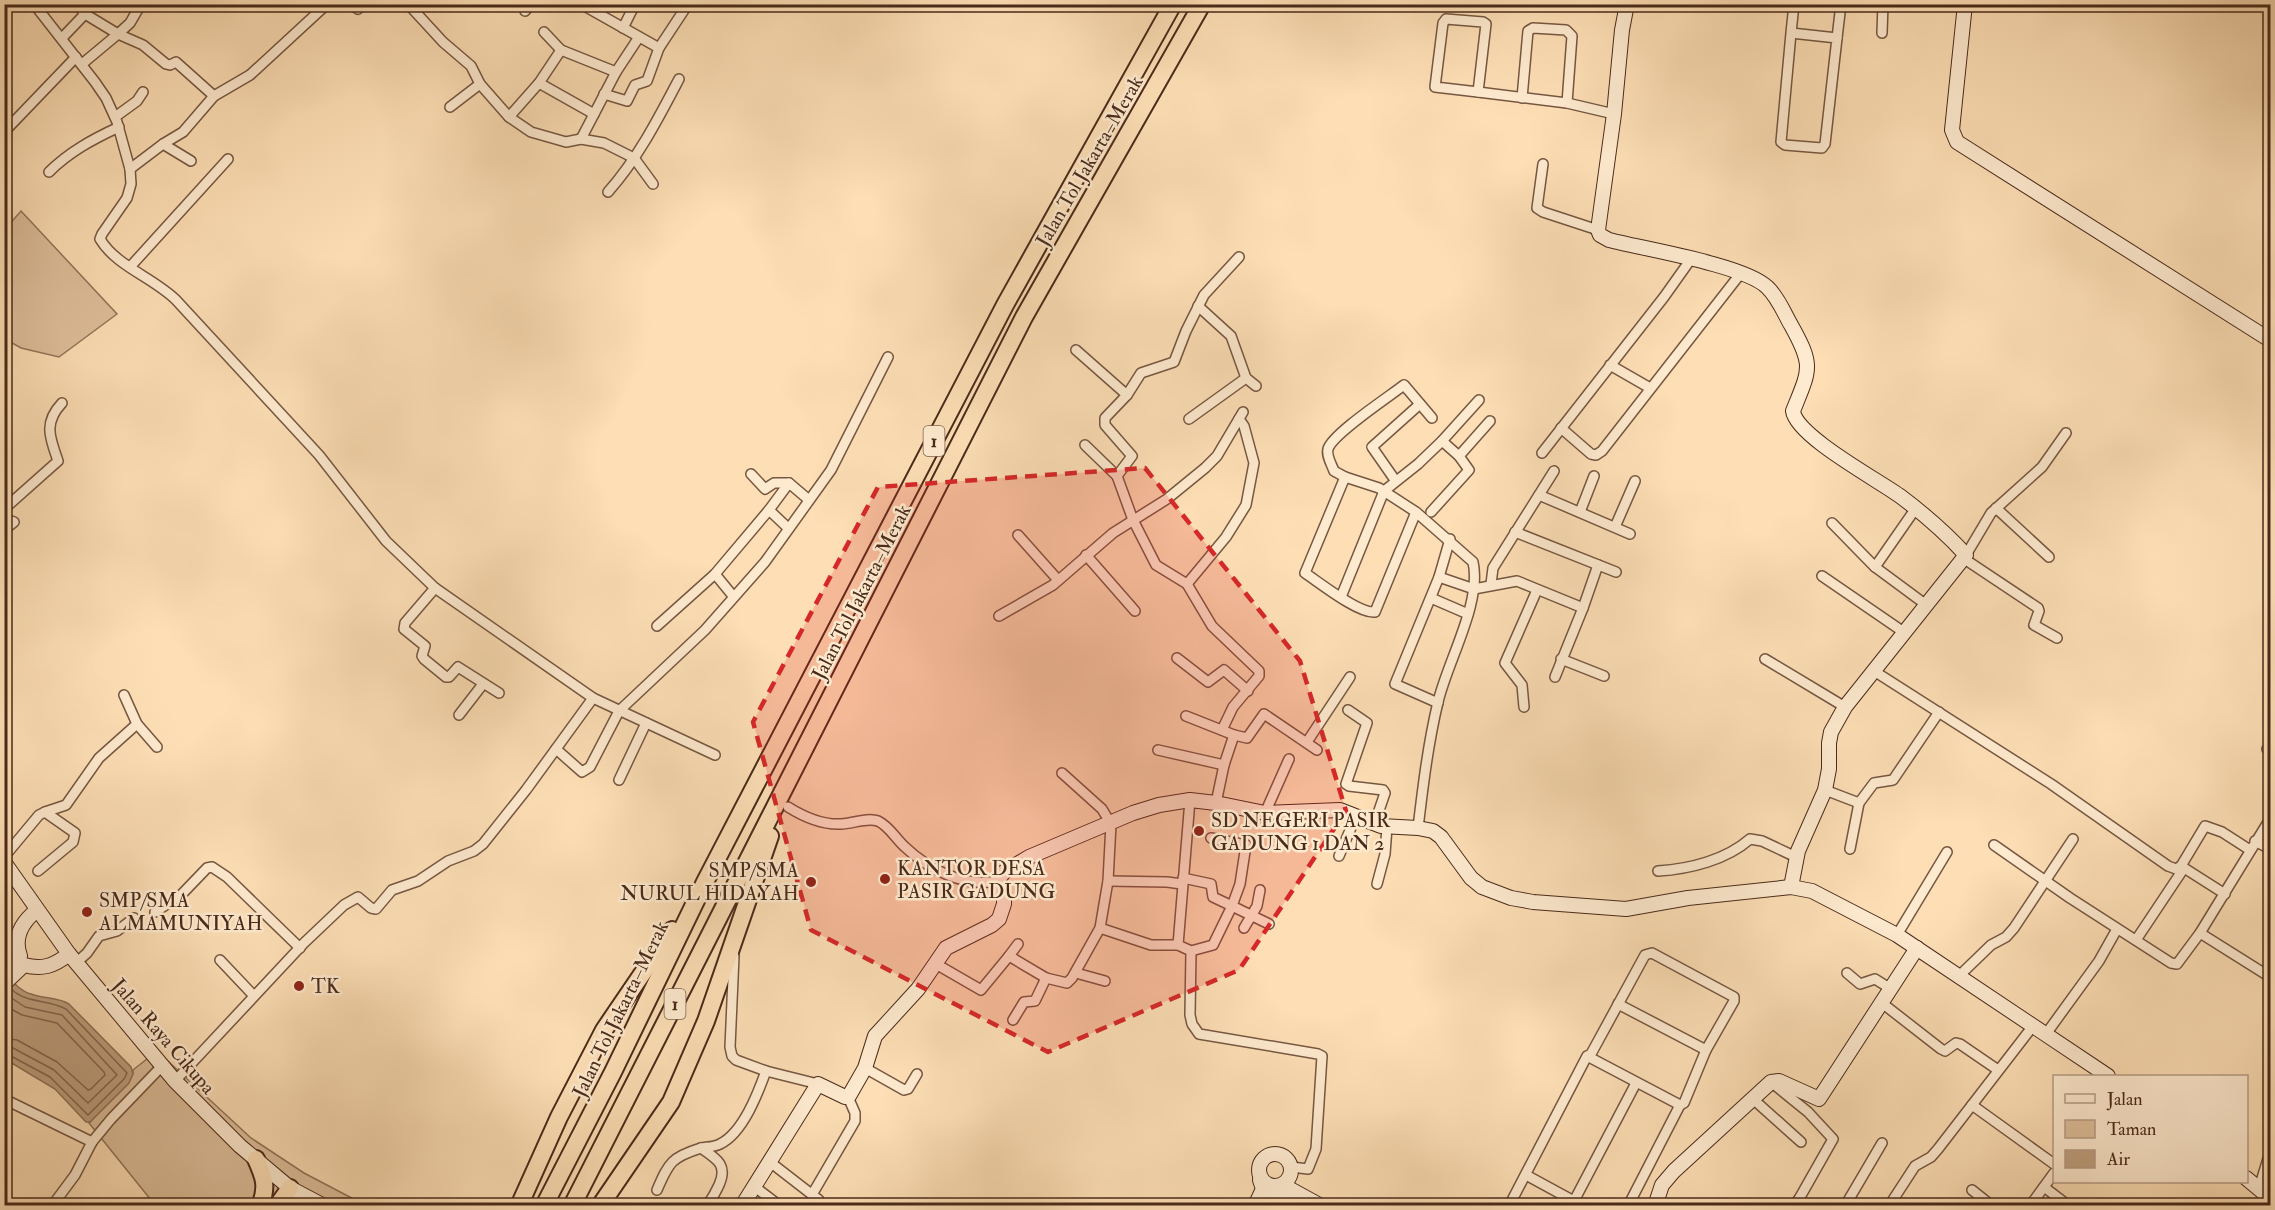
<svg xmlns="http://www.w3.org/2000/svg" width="2275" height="1210" viewBox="0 0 2275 1210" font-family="'IM FELL Double Pica',serif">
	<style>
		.green { fill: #debf9b; stroke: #94745a; stroke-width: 1.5 }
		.water { fill: #c0a180; stroke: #907157; stroke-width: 1.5 }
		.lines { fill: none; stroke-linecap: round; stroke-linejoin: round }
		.shore { stroke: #84664d; stroke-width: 1.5 }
		.street-casing { stroke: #765741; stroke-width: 12 }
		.secondary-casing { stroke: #492a1a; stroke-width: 16 }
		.highway-casing { stroke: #492a1a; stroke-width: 20 }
		.street { stroke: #feeacf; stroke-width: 9 }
		.secondary { stroke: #feeacf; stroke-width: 14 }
		.highway { stroke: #fddeb5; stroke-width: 16 }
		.marked { fill: #d62828; fill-opacity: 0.2; stroke: #d62828; stroke-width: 4.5; stroke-dasharray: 12 8; stroke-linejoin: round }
		.poi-dot { fill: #8f2418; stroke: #feeacf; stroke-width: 2 }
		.labels { text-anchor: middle; stroke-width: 5; stroke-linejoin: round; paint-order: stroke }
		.shield { fill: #feeacf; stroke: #7f6450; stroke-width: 1.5 }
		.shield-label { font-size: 18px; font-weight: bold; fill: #492a1a }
		.street-label { font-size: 20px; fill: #492a1a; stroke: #feeacf }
		.poi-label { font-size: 20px; fill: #492a1a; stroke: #feeacf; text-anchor: start }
	</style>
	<rect width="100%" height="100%" fill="#fddeb5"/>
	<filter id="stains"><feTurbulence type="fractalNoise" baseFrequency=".00333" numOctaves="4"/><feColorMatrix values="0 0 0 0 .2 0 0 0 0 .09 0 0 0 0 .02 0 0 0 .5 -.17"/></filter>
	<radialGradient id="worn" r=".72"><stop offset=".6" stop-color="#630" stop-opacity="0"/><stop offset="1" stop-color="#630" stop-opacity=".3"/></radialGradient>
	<g class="green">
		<path d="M21,211L117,314L59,357L21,348L5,339V229Z"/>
		<path d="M157,1051L251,1138L304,1173L365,1205H155L89,1123L133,1074V1070Z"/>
	</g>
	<path class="water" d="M5,973C12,981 20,991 31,994C44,999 57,997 69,1004L131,1067L133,1074L129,1083L90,1122H86L55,1089L5,1059Z"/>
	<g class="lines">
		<g class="shore">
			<path d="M4,993L25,1007L62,1015L117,1075L88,1103L54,1070L13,1048L4,1047"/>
			<path d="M4,1005L22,1015L57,1023L104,1072L105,1075L91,1089L88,1090L57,1062L17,1040L4,1038"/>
			<path d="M4,1054L9,1055L50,1077L88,1115L124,1079L127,1073L66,1009C48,999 27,1004 11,989"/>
		</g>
		<defs>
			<g id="street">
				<path d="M34,4L95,82L106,98L117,122L130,169L131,184L127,198L102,234L100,239C116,266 154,278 176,300L319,455L386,541L435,588L593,698L715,755"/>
				<path d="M81,4V9L85,14L118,34L82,64"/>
				<path d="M351,4L358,9L364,4"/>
				<path d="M408,4L443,42L471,66L480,84L509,117L531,132L566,142L581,139L604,143L634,158L653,184"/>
				<path d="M581,4L659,48L688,4"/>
				<path d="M1936,4L1964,7"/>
				<path d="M525,11L531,4"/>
				<path d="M1446,19L1483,22L1486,24L1478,92L1435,87L1443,23Z"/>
				<path d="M623,28L635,4"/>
				<path d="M544,32L561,50L616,72"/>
				<path d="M1791,33L1781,142L1785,145L1822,148L1825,144L1837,38L1791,33L1794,4"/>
				<path d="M1882,33L1883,4"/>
				<path d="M118,34L143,45L166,64L170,65L176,62L214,96"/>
				<path d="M118,34L130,23L141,4"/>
				<path d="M62,38L85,14"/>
				<path d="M1837,38L1841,4"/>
				<path d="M539,83L594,114"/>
				<path d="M1478,92L1567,103L1614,114"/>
				<path d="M604,94L627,101L635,85L647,81L659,48"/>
				<path d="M1522,98L1528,31L1533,28L1566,30L1572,36L1567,103"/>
				<path d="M450,107L480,84"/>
				<path d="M115,117L137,101L143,92"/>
				<path d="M509,117L539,83L561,50"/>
				<path d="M4,132L76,57"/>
				<path d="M581,139L616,72L639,37"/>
				<path d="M163,144L191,161"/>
				<path d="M1543,164L1537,208L1543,212L1598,230"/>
				<path d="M130,169L163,144L183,132L214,96L250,75L327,4"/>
				<path d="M49,172C69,152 93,139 119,127"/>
				<path d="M608,192C638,158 658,119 679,79"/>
				<path d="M130,267L228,159"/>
				<path d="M1198,306L1231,336L1246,378L1256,386"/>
				<path d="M1076,350L1127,395"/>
				<path d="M1610,365L1650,388"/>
				<path d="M1189,419L1246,378"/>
				<path d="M1561,428L1591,454L1596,455L1602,451L1741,273"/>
				<path d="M1442,441L1479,400"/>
				<path d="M1085,445L1117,476L1133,520L1156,565L1187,584L1212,626L1259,671V676L1233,707L1222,730"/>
				<path d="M1542,453L1664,297L1691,259"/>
				<path d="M1459,456L1490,421"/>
				<path d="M751,474L765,489L774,483H789"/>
				<path d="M1117,476L1132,456L1105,425V418L1127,395L1141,373L1174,362L1186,331L1204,295L1239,257"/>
				<path d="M1345,477L1334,471C1332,465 1326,456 1328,449C1332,434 1390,396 1404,385L1432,418"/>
				<path d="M1395,480L1372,447L1420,404"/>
				<path d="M1539,495L1630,534"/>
				<path d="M1916,508L1875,567L1925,604"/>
				<path d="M1996,508L2049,557"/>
				<path d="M4,509L58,461C50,438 43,423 62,403"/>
				<path d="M769,510L789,483L809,500"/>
				<path d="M1416,512L1375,612C1359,614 1320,583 1305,573L1345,477L1379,488L1416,512L1473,562C1482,603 1448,660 1438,702C1428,744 1423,786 1418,828"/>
				<path d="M1580,512L1594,476"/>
				<path d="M4,518L14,522L4,530"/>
				<path d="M1832,523L1875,567"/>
				<path d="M1615,527L1635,481"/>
				<path d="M1515,532L1616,572"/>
				<path d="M1018,535L1058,580"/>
				<path d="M1086,555L1135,611"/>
				<path d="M1966,555L1991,513L2042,467L2066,433"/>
				<path d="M1963,558L2038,608L2039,611L2034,625L2057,638"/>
				<path d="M1822,576L1905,633"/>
				<path d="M1439,577L1450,539"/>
				<path d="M1187,584L1226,537L1246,505L1254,463L1244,426L1239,419"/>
				<path d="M1491,584L1493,568L1554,471"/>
				<path d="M435,588L405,623L404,629L425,646L422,656L424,659L446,677H449L458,667L499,693"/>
				<path d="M733,596L715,574L769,510L788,528"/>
				<path d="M1341,597L1384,491L1418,464L1442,441L1459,456L1469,470L1431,512"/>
				<path d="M1431,598L1468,614"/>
				<path d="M999,616L1053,585L1113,533L1167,499L1205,468L1217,456L1243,412"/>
				<path d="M657,626L715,574"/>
				<path d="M1177,658L1208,682L1224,670L1248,691"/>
				<path d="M1561,659L1604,676"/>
				<path d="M1765,659L1845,707"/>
				<path d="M1874,671L2051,784L2168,866L2176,869L2181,866L2225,894"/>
				<path d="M1555,677L1583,608L1598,565"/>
				<path d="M1438,703L1395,684L1439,577L1474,589L1517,581L1583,608"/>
				<path d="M1524,707L1522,685L1505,663L1537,590"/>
				<path d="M1348,710L1367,723L1346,784L1349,786L1383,790L1385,793L1374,825"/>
				<path d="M459,715L483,684"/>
				<path d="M1186,716L1234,735L1247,738L1264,714L1317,750"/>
				<path d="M137,724L157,747"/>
				<path d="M1307,742L1350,677"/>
				<path d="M556,749L582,772L590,767L619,711L705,630L765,562L831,470L888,357"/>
				<path d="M2267,749L2270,751"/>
				<path d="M1158,750L1224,765"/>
				<path d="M619,780L646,723"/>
				<path d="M1825,790L1859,803"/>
				<path d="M1190,800L1178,945L1191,951L1190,1015L1192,1024L1199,1034L1318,1054L1322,1056L1316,1149L1308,1169L1291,1167"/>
				<path d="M1216,803L1224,765L1234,735"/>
				<path d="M788,807C804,817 822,825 841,824C852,824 867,817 878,821C889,826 896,839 905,847C928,869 965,888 997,881"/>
				<path d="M45,812L66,805L99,758L137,724L124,695"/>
				<path d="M1265,813L1289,759"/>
				<path d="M2270,819L2200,933L2270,977"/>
				<path d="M1211,838L1246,845L1240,884L1232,906L1269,924"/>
				<path d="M2255,841L2270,849"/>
				<path d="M1994,845L2070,898L2171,963L2177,964L2200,933"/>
				<path d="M1850,849L1859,803L1874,783L1893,780L1939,712"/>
				<path d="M1339,856L1356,816"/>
				<path d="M4,857L39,815L45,812L75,833L73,842L38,871"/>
				<path d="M2181,866L2205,826L2222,832L2250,850"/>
				<path d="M1658,871C1690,869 1726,860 1750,839L1762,841L1796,857"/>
				<path d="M1183,878L1211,884L1213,897L1232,906L1213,945L1191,951"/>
				<path d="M1108,881L1167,882L1182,884"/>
				<path d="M1377,884L1385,854L1387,827"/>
				<path d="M155,912L181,895L207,868L212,867L227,877L300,948"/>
				<path d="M1100,928L1151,945H1178"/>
				<path d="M1244,928L1257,906L1260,890"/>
				<path d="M1897,935L1947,852"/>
				<path d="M2136,940L2184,868"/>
				<path d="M734,956L730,1047L732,1056L736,1060L766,1071L818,1084"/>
				<path d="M1009,956L1018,944"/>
				<path d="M220,960L254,996"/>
				<path d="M76,963L87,953L99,936L117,931L134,918"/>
				<path d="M936,964L981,990L1009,956L1046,978L1067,983L1072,978L1100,928L1108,881L1111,824L1102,809L1062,773"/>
				<path d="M1076,973L1105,981"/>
				<path d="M1847,973L1860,984L1875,979L1891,989"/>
				<path d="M1959,976L1991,945L2006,937L2014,928L2073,839"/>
				<path d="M1882,1003L1941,1049L1945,1051L1956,1043L1960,1044L1998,1070"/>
				<path d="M1618,1004L1706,1050"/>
				<path d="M1013,1020L1024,1002L1035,1001L1046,978"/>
				<path d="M2046,1034L2099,961L2117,929"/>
				<path d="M865,1068L904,1090L908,1089L917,1074"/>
				<path d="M175,1081L304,943L344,905L358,897L371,908L376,909L392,890L418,881L448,861L474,851L483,844L526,790L593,698"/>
				<path d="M1771,1082L1808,1112L1833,1139L1795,1206"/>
				<path d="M4,1099L92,1142"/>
				<path d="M1753,1099L1801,1142"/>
				<path d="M1972,1105L2054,1164"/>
				<path d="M701,1148C707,1147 715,1147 720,1144C743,1133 758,1093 766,1071"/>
				<path d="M770,1162L819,1200V1206"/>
				<path d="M1526,1175L1583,1206"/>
				<path d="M755,1187L780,1206"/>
				<path d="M2044,1187L2069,1206"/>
				<path d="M2259,1188L2270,1152"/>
				<path d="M657,1190C669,1162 672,1157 701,1148C717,1159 728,1165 719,1185C715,1193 712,1200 706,1206"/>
				<path d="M1972,1190L1992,1206"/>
				<path d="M813,1193L855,1121V1113L848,1097"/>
				<path d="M1798,1200L1809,1206"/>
				<path d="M1574,1201L1636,1083"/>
				<path d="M52,1206L75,1175L92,1142L111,1119L162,1066"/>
				<path d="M1509,1206L1587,1056L1591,1054L1645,955L1652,953L1734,997V1001L1706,1050L1684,1103L1680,1105L1587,1056"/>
				<path d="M1628,1206L1680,1105"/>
				<path d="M1845,1206L1882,1143"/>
				<path d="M1889,1206L1915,1166L1931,1157L1938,1149L2033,1026"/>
				<path d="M2030,1206L2054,1173"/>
			</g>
			<g id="secondary">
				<path d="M1627,4L1622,30L1614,114L1598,230L1600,235L1609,240C1644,249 1744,265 1767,287C1778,297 1784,313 1791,325C1814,366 1810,369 1793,411C1796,436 1878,480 1900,496C1924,514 1946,533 1966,555L1845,707L1831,732L1829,743V769L1825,790L1798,851L1791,887"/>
				<path d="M1965,4L1952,130L1957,142L2270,340"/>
				<path d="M4,862L69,954L175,1081L240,1146L290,1188L324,1206"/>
				<path d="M9,968L20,956C13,937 22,922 37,910"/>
				<path d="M4,984L24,965C42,970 54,966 69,954"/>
				<circle cx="1275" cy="1170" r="16"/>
				<path d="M2246,1178L2270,1198"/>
				<path d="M1274,1187L1290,1189L1321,1206"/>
				<path d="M1263,1189L1297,1206"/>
				<path d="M742,1206L818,1084L845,1097L849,1096L865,1068L875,1036L918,989L946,948L992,925L999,919L1004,904V896L997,881L1004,872L1029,857L1133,813L1159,805L1190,800L1216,803L1265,813L1340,810L1381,826L1418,828L1433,831L1441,837L1471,878L1482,887L1511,898L1533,902L1626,909L1688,898L1791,887L1812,891L1897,935L2108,1076"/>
				<path d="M1255,1206L1263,1189L1260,1180"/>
				<path d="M1655,1206L1662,1185L1674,1171L1771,1082L1779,1081L1819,1099L1917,948"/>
			</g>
			<g id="highway">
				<path d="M256,1159C264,1177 268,1186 260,1206"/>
				<path d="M277,1206L290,1188"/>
				<path d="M519,1206L559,1117L604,1030L672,930"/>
				<path d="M544,1206L613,1072L705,882L1005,305L1173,4"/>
				<path d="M572,1206L1024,317L1202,4"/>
				<path d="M600,1206L671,1102L706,1021L770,836"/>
			</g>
		</defs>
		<use href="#street" class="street-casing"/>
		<use href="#secondary" class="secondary-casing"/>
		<use href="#highway" class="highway-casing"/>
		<use href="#street" class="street"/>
		<use href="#secondary" class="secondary"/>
		<use href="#highway" class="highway"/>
	</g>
	<path class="marked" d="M1145,468L1300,661L1346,811L1239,970L1048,1052L811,930L753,722L878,487Z"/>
	<g class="poi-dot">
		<circle cx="1199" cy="831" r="6"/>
		<circle cx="885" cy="879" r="6"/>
		<circle cx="811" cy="882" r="6"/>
		<circle cx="87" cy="912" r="6"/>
		<circle cx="299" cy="986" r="6"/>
	</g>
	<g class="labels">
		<g class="shield">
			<rect x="923.5" y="426" width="21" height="30" rx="4.5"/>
			<rect x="664.5" y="989" width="21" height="30" rx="4.5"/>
		</g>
		<g class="shield-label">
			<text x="934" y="447">1</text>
			<text x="675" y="1010">1</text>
		</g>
		<g class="street-label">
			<text transform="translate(1089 161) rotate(-60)" y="7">Jalan Tol Jakarta–Merak</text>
			<text transform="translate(861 592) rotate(-63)" y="7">Jalan Tol Jakarta–Merak</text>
			<text transform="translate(620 1009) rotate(-64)" y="7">Jalan Tol Jakarta–Merak</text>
			<text transform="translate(164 1036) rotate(49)" y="7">Jalan Raya Cikupa</text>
		</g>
		<g class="poi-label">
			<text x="1211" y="827">SD NEGERI PASIR<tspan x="1211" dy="23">GADUNG 1 DAN 2</tspan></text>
			<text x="897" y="875">KANTOR DESA<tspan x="897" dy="23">PASIR GADUNG</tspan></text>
			<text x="799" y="877" text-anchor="end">SMP/SMA<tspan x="799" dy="23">NURUL HIDAYAH</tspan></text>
			<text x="99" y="907">SMP/SMA<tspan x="99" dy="23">ALMAMUNIYAH</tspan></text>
			<text x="311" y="993">TK</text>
		</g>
	</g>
	<rect width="2275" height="1210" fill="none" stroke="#fddeb5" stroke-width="24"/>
	<rect x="6" y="6" width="2263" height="1198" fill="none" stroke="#492a1a" stroke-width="3"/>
	<rect x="12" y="12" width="2251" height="1186" fill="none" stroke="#492a1a" stroke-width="1.5"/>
	<rect x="2053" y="1075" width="195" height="108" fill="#feeacf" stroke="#b69d87" stroke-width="1.5"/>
	<rect x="2065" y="1094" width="30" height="9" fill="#feeacf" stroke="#b69d87" stroke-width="1.5"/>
	<text x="2107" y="1105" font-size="18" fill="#492a1a">Jalan</text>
	<rect x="2065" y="1120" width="30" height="18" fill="#debf9b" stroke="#b69d87" stroke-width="1.5"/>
	<text x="2107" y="1135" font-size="18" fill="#492a1a">Taman</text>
	<rect x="2065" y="1150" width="30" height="18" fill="#c0a180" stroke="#b69d87" stroke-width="1.5"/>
	<text x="2107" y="1165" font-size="18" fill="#492a1a">Air</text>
	<rect width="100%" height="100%" filter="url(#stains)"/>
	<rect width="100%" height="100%" fill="url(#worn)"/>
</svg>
